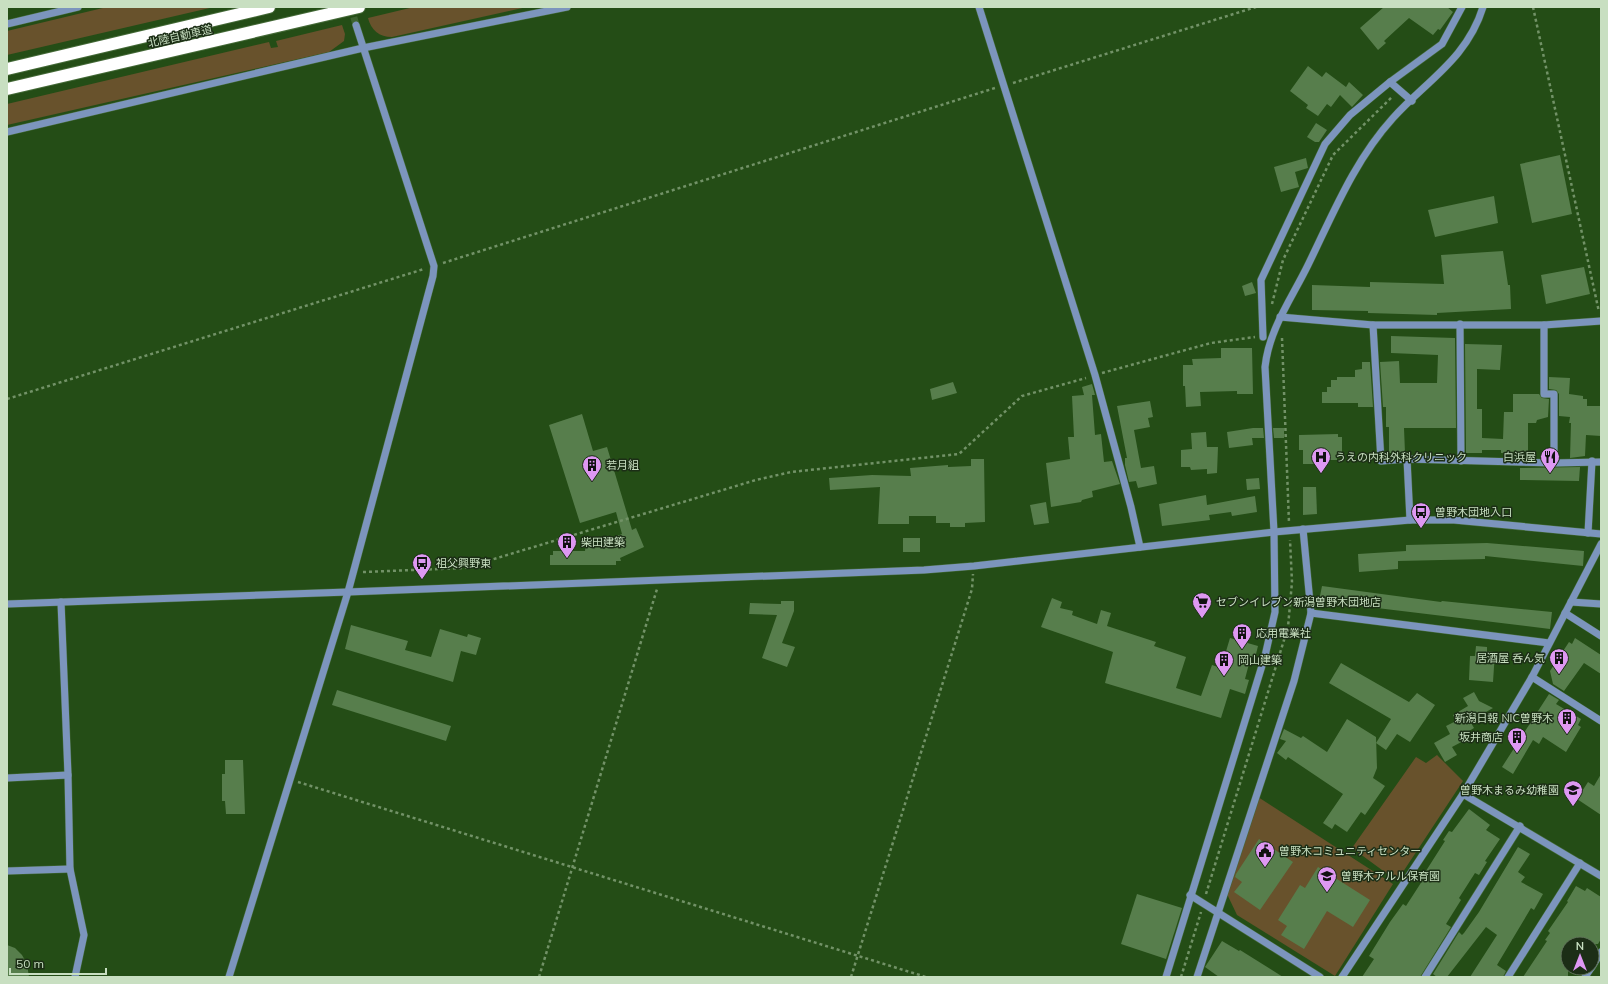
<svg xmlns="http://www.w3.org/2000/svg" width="1608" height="984" viewBox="0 0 1608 984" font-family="Mulish,'Noto Sans JP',sans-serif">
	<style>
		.green { fill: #68522c }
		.building { fill: #577e4c }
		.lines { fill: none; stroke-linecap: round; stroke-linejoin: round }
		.minor-tunnel { stroke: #3d6330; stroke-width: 7; stroke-dasharray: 7 3.5; stroke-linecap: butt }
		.minor-casing { stroke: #456a38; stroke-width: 8 }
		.highway-casing { stroke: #456a38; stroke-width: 14 }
		.path { stroke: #729267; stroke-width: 2.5; stroke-dasharray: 3 3; stroke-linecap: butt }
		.minor { stroke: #7c95bd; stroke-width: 7 }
		.highway { stroke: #fff; stroke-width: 12 }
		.labels { text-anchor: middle; stroke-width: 3; stroke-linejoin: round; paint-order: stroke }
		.street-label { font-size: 11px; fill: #c8dfc1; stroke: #1c2e16 }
		.poi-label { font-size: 11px; fill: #c8dfc1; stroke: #1c2e16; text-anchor: start }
	</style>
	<rect width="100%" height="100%" fill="#244d16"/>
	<g class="green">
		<path d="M107,7H214L7,55V31Z"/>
		<path d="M414,7H527L392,37C379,37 371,30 368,18Z"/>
		<path d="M342,25L345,34L344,41L329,52L7,125V104L269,42L271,48L278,47L276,41Z"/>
		<path d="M1437,755L1463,781L1397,881L1352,848L1416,757L1426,763Z"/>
		<path d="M1258,797L1393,884L1335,976L1237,915L1227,894Z"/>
	</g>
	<g class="building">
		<path d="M1384,7H1447L1453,12L1440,30L1438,29L1433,35L1409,18L1384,41L1386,43L1378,50L1360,28Z"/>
		<path d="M1308,66L1322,77L1326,72L1346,87L1349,82L1363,95L1352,107L1340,95L1331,107L1327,104L1318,116L1306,108L1308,105L1290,91Z"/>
		<path d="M1316,123L1327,130L1319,142H1315L1307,137Z"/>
		<path d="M1560,155L1572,214L1532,223L1520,164Z"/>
		<path d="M1306,158L1308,168L1295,172L1299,187L1281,192L1274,167Z"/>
		<path d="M1494,196L1498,223L1435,237L1428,210Z"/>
		<path d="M1503,251L1508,285H1510L1511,309L1437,313V315L1368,313V311L1312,310V285L1370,287V282L1444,284L1441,255Z"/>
		<path d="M1584,267L1590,294L1546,304L1541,275Z"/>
		<path d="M1252,282L1256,293L1245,296L1242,286Z"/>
		<path d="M1391,336L1455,338L1456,428H1404L1405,453H1389V427H1386V407H1383L1380,362L1399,361L1400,383H1437L1438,355L1391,353Z"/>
		<path d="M1465,344L1502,345L1500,370L1477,369V409H1482V438L1503,439L1504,412H1513V394H1539L1542,398L1549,399L1548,417L1537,420L1536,423H1528V454L1501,453V450H1482V453H1466Z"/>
		<path d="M1221,348H1252L1253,394H1237V391L1200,392L1201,406L1186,407L1185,386H1183V365H1193L1192,359L1221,358Z"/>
		<path d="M1362,362H1370L1373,407H1358V403H1322V392H1327V387H1331V380H1337V377H1355V370L1362,369Z"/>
		<path d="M1549,377L1570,378L1569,394L1583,396V399H1587V406H1601V436L1586,435L1585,456L1570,458L1571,423H1569L1570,417L1559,416V394L1556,390L1549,389Z"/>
		<path d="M953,382L957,393L932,400L930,389Z"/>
		<path d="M1092,384L1095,395H1092L1095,435L1101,434L1104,462L1112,461L1120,484L1092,491L1093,497L1082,500L1081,502L1051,507L1046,463L1070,459L1068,437H1074L1072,396L1084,395L1082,387Z"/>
		<path d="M1150,401L1153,417L1148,418L1150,427L1134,430L1141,468L1154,466L1157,484L1138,488L1136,481L1129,482L1125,465V458H1127L1117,406Z"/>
		<path d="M582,414L593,451L607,447L632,530L636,528L644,547L620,558L621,561H616V565H550V555H553V551H585L586,540H619L617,536L622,534L616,512L580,523L549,425Z"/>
		<path d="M1253,428H1263L1264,438H1252L1253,445L1229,448L1227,432Z"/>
		<path d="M1273,428H1284V438H1274Z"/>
		<path d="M1206,432L1207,447H1218L1217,473L1207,474V469L1191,470L1190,467H1181V450L1192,449L1191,433Z"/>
		<path d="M1338,434V437H1342V452H1337V460H1319V464H1303V450H1299V435Z"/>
		<path d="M971,459H984L985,522L965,523V527H950V523H936V516H909V524H878L880,487L830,490L829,478L872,475L911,476L910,468L948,465V467L971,466Z"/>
		<path d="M1580,467L1579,481L1520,480V468Z"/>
		<path d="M1259,478L1260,489L1247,490L1246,479Z"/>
		<path d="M1303,487H1316L1317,514L1303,515Z"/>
		<path d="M1206,495L1207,505L1255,496L1257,512L1232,516L1231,512L1209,515L1210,520L1162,526L1159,504Z"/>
		<path d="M1046,502L1049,523L1034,525L1030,505Z"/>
		<rect x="903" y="538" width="17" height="14"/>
		<path d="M1487,543L1584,551L1583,566L1485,556V559L1398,561V569L1359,572L1358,554L1406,551V545Z"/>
		<path d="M1322,586L1441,602L1442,601L1552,612L1550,629L1319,601Z"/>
		<path d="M1052,598L1062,602L1060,608L1073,611L1072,615L1097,624L1101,610L1111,613L1107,626L1156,642L1154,646L1186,657L1176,688L1201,696L1212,665L1221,668L1230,638L1258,646L1255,658L1251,656L1245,679L1249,680L1245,694L1230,689L1221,718L1105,683L1113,652L1041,627Z"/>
		<path d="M781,601H794V611L782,643L795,647L787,667L762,658L777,615L749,614L750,603L781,604Z"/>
		<path d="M351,625L408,641L405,650L431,657L440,629L467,637L468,634L481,638L476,655L461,651L453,682L345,649Z"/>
		<path d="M1575,638L1601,655V674L1584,663L1564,691L1553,684L1550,671L1569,642L1572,644Z"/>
		<path d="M1476,646L1487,647V651L1495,652L1493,682L1469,680L1470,656H1475Z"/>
		<path d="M1341,663L1409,702L1417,693L1435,705L1410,742L1397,734L1386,750L1376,743L1391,719L1329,683Z"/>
		<path d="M337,690L451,726L446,741L332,705Z"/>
		<path d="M1474,692L1479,701L1493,708L1470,721L1474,728L1464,734L1467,739L1452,747L1457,755L1445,762L1434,743L1450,734L1446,726L1456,721L1453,715L1468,706L1463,698Z"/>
		<path d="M1549,694L1559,700L1556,704L1581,719L1578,725L1581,727L1566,752L1543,737L1539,744L1533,740L1513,774L1502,767Z"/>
		<path d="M1347,719L1376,737L1377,768L1373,778L1385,786L1365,815L1361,812L1347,832L1335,824L1332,829L1323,823L1343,794L1288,757L1286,760L1277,753L1286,741L1280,739L1284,729L1301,738L1303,736L1327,752Z"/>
		<path d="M225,760H243L245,814H226L225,801H222V774H225Z"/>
		<path d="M1601,774V815L1577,799L1588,782L1594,786Z"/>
		<path d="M1469,809L1490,825L1486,830L1500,839L1485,861L1487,862L1479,875L1475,873L1459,898L1461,900L1446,924L1451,927L1420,977H1362L1374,959L1369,956L1390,922L1403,904L1406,906L1426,875L1424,874L1445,841L1443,840L1449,831L1452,832Z"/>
		<path d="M1259,839L1293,862L1260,910L1234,892L1242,882L1235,877L1236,874Z"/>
		<path d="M1518,847L1530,854L1518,872L1525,877L1521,882L1543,894L1534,910L1531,908L1497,965L1506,971L1503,977H1470L1497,935L1486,927L1447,977H1437L1433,974L1459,932L1462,935L1464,933L1479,912Z"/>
		<path d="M1318,867L1370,900L1353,927L1327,911L1304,949L1281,935L1287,926L1278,920L1300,885L1305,888Z"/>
		<path d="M1576,886L1585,891L1587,888L1601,897V939L1598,944H1568V977H1523L1547,941L1545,940L1550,933L1548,931L1568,902L1567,901Z"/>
		<path d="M1137,894L1182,908L1166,959L1121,944Z"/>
		<path d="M1222,941L1239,951L1240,950L1283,977H1219L1205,967Z"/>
		<path d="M7,945L15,948L22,955L27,964L29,977H7Z"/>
	</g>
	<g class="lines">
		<path class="minor-tunnel" d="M351,7L356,25"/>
		<defs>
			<g id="minor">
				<path d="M979,7L1095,375L1131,507L1140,547"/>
				<path d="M7,24L78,7"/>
				<path d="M1390,82L1412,101"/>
				<path d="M7,132L363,48L567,7"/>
				<path d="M1280,317L1373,325H1544L1601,321"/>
				<path d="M1460,324L1461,461"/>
				<path d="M1373,325L1381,461L1407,459L1554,463L1601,462"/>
				<path d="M1544,325V394H1554V463"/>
				<path d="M1263,337L1261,280L1325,144L1350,115L1390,82L1442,44L1462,7"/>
				<path d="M1407,459L1410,520"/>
				<path d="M1588,533L1592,461"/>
				<path d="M61,602L68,775"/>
				<path d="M1571,602L1601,604"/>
				<path d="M7,604L348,592L924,570L974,566L1274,532L1410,520H1454L1601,534"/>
				<path d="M1311,613L1549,643"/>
				<path d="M1565,613L1601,636"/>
				<path d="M1532,677L1601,721"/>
				<path d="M7,778L68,775L70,869L84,935L75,977"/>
				<path d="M1463,794L1601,876"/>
				<path d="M7,871L70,869"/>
				<path d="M1190,895L1320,977"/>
				<path d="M1592,967L1601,952"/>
				<path d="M229,977L348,592L433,276L434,266L356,25"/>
				<path d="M1166,977L1265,656L1275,612L1274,532L1265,367C1269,329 1292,298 1308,265C1333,214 1354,161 1393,118C1426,81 1467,59 1483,7"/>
				<path d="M1197,977L1294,681L1311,613L1303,529"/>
				<path d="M1342,977L1463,794L1532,677L1601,544"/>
				<path d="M1425,977L1520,826"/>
				<path d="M1508,977L1580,863"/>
				<path d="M1585,977L1591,968"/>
			</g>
			<g id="highway">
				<path d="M7,69L269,7"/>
				<path d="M7,89L359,7"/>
			</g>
		</defs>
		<use href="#minor" class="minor-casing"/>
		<use href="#highway" class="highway-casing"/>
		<g class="path">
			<path d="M1533,7L1599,312"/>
			<path d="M1013,83L1256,7"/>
			<path d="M443,263L995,88"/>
			<path d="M1272,304L1283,260L1333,155L1393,96"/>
			<path d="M1282,338L1289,523"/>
			<path d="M1102,373L1211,343L1255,337"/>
			<path d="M7,399L424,269"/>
			<path d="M363,572L464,568L756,480L791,472L959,454L1022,396L1086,378"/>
			<path d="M298,782L926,977"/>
			<path d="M1206,894L1288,627L1292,582L1290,540"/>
			<path d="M539,977L657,589"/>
			<path d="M851,977L972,589L973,574"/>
			<path d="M1181,977L1201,912"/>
		</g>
		<use href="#minor" class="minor"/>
		<use href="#highway" class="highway"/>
	</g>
	<defs>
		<symbol id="hospital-pin" viewBox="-11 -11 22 30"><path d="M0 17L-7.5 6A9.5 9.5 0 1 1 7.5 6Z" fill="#de98f2" stroke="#1c2e16"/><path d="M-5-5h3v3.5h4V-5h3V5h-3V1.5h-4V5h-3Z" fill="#111"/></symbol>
		<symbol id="restaurant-pin" viewBox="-11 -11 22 30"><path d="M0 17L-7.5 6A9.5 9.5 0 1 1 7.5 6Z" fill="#de98f2" stroke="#1c2e16"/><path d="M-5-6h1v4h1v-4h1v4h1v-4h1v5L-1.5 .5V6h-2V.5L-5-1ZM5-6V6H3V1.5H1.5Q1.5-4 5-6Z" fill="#111"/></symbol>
		<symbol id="building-pin" viewBox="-11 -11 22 30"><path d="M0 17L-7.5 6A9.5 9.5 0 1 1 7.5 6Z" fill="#de98f2" stroke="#1c2e16"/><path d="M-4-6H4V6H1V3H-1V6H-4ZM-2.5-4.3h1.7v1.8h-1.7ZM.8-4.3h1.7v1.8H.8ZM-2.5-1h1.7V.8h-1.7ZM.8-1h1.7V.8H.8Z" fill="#111"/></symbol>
		<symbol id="bus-pin" viewBox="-11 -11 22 30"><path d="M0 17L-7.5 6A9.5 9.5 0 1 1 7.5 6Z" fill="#de98f2" stroke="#1c2e16"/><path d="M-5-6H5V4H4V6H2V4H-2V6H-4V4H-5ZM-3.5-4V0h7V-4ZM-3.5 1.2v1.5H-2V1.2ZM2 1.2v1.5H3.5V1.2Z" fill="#111"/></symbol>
		<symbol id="supermarket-pin" viewBox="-11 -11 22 30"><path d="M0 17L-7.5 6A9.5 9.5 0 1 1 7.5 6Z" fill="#de98f2" stroke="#1c2e16"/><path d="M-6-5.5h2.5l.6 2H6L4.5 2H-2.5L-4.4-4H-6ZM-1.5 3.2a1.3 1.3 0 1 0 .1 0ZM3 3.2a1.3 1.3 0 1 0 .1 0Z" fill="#111"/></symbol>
		<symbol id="school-pin" viewBox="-11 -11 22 30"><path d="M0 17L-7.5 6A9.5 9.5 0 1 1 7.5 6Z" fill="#de98f2" stroke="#1c2e16"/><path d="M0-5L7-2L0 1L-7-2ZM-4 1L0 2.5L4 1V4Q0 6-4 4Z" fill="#111"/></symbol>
		<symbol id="civic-pin" viewBox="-11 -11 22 30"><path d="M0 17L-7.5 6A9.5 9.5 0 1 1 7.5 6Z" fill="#de98f2" stroke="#1c2e16"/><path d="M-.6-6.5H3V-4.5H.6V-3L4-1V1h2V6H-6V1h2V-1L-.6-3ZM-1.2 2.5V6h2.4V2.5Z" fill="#111"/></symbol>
	</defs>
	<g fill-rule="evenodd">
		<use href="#hospital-pin" x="1310" y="446" width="22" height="30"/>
		<use href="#restaurant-pin" x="1539" y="446" width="22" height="30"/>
		<use href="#building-pin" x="581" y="454" width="22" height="30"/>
		<use href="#bus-pin" x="1410" y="501" width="22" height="30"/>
		<use href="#building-pin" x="556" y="531" width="22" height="30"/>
		<use href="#bus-pin" x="411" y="552" width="22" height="30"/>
		<use href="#supermarket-pin" x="1191" y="591" width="22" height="30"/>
		<use href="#building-pin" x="1231" y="622" width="22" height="30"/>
		<use href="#building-pin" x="1548" y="647" width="22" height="30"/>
		<use href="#building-pin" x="1213" y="649" width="22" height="30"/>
		<use href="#building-pin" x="1556" y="707" width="22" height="30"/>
		<use href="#building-pin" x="1506" y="726" width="22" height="30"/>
		<use href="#school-pin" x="1562" y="779" width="22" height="30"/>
		<use href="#civic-pin" x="1254" y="840" width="22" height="30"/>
		<use href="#school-pin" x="1316" y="865" width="22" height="30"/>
	</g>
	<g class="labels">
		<g class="street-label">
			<text transform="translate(180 36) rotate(-13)" y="4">北陸自動車道</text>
		</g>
		<g class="poi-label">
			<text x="1335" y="461">うえの内科外科クリニック</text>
			<text x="1536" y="461" text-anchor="end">白浜屋</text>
			<text x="606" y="469">若月組</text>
			<text x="1435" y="516">曽野木団地入口</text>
			<text x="581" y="546">柴田建築</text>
			<text x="436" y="567">祖父興野東</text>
			<text x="1216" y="606">セブンイレブン新潟曽野木団地店</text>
			<text x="1256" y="637">応用電業社</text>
			<text x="1545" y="662" text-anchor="end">居酒屋 呑ん気</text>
			<text x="1238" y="664">岡山建築</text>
			<text x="1553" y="722" text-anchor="end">新潟日報 NIC曽野木</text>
			<text x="1503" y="741" text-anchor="end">坂井商店</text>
			<text x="1559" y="794" text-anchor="end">曽野木まるみ幼稚園</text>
			<text x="1279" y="855">曽野木コミュニティセンター</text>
			<text x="1341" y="880">曽野木アルル保育園</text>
		</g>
	</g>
	<rect width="1608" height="984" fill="none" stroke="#c8dfc1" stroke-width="16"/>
	<g transform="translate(1580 956)"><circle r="19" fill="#1c2e16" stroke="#61755a"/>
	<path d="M0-3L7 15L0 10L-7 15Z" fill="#de98f2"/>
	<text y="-6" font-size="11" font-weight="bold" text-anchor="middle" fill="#c8dfc1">N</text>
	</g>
	<path d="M10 968v6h96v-6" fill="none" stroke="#c8dfc1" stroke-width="2"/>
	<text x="16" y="968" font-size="12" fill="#c8dfc1" stroke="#1c2e16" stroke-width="3" paint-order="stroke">50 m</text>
</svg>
